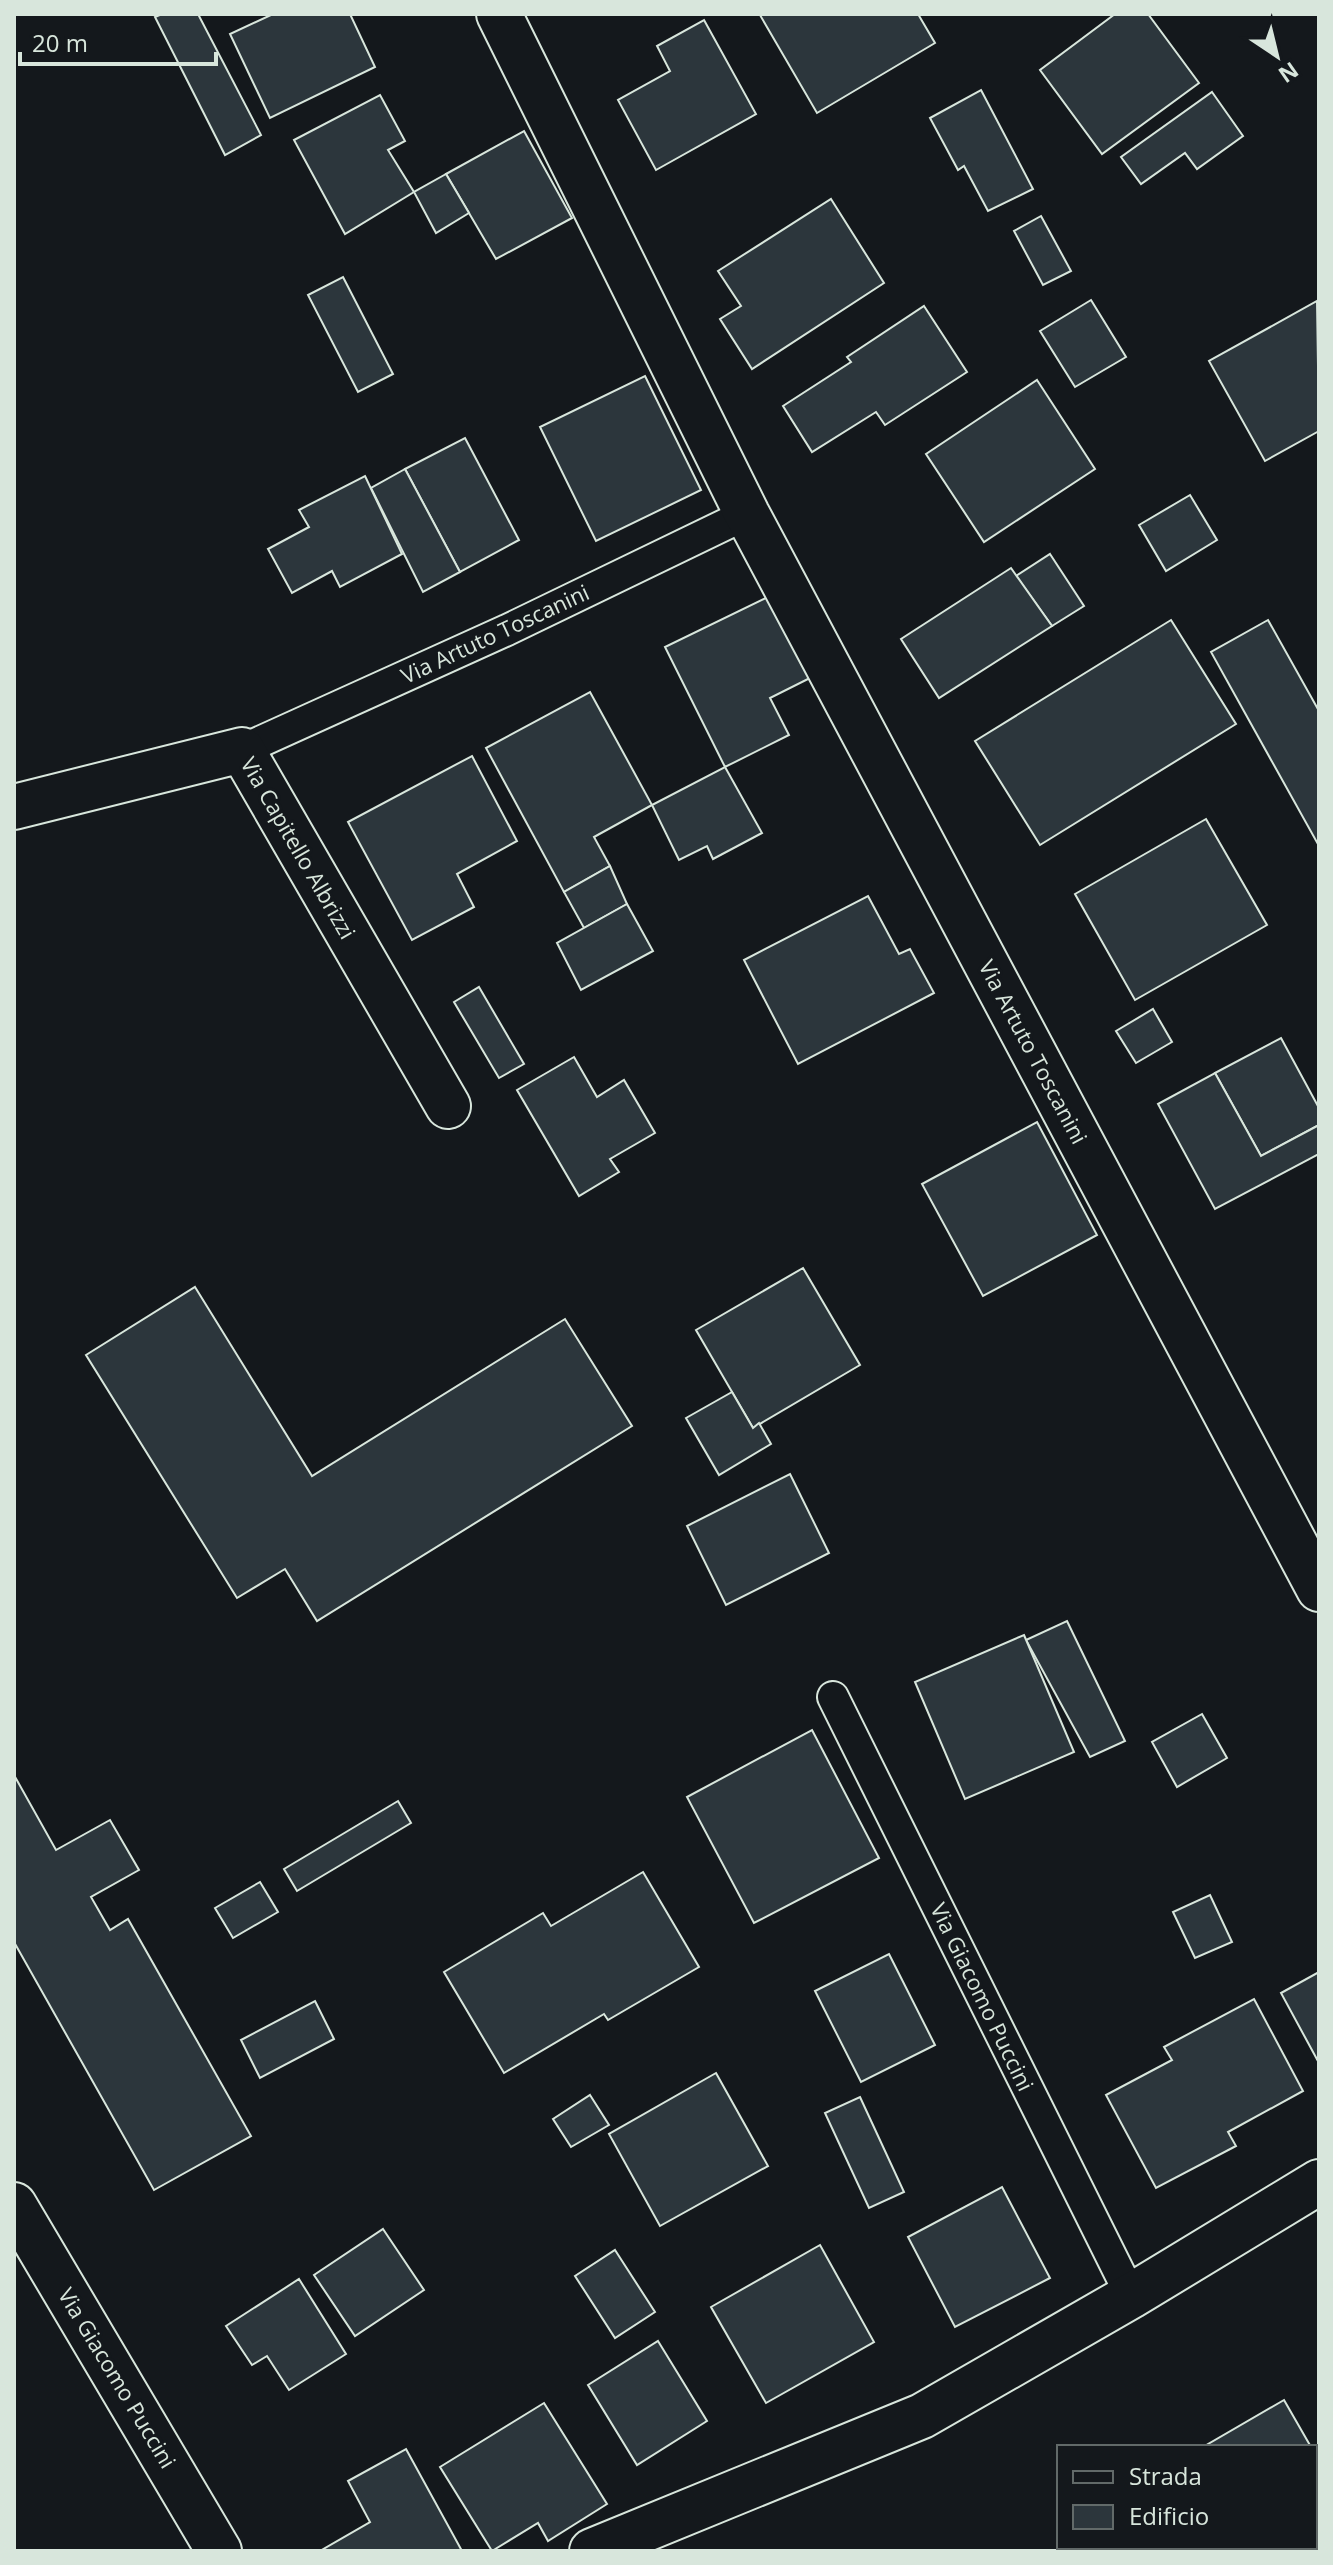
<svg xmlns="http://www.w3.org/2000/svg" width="1333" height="2565" viewBox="0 0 1333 2565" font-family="'Open Sans',sans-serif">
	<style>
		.building { fill: #2c363c; stroke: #d8e6dc; stroke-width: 2 }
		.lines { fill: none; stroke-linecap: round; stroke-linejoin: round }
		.lane-casing { stroke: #d8e6dc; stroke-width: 34 }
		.street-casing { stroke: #d8e6dc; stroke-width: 48 }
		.lane { stroke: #14181c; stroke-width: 30 }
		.street { stroke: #14181c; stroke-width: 44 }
		.labels { text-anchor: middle; stroke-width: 6; stroke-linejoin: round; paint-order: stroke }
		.street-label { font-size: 22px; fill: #d8e6dc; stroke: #14181c }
	</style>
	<rect width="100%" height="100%" fill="#14181c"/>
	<g class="building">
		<path d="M162,14H198L261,135L225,155L155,17Z"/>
		<path d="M273,14H350L375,67L270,118L230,34Z"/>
		<path d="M918,14L935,43L817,113L760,15Z"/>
		<path d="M1115,14H1148L1199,83L1102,154L1040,70Z"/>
		<path d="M704,20L756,114L656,170L618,100L670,71L657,46Z"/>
		<path d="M981,90L1033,189L988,211L964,166L958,170L930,118Z"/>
		<path d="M1212,92L1243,136L1197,169L1185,153L1141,184L1121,157Z"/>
		<path d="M380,95L405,141L388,150L414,192L345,234L294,140Z"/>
		<path d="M524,131L572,218L496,259L446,174Z"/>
		<path d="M446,174L469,213L436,233L414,192Z"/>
		<path d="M831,199L884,283L752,369L720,319L741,306L718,271Z"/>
		<path d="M1041,216L1071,271L1043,285L1014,231Z"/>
		<path d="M343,277L393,374L358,392L308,295Z"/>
		<path d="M1091,300L1126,357L1075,387L1040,331Z"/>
		<path d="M1317,301L1319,431L1265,461L1209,361Z"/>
		<path d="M924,306L967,372L885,425L876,412L812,452L783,406L851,362L847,357Z"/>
		<path d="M645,376L701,490L596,541L540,427Z"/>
		<path d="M1037,380L1095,469L984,542L926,454Z"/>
		<path d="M465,438L519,540L460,572L405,469Z"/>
		<path d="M405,469L460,572L423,592L371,488Z"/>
		<path d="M365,476L402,554L340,587L332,571L292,593L268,549L309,527L299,510Z"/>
		<path d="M1190,495L1217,540L1166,571L1139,525Z"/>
		<path d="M1050,554L1084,606L1052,626L1016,576Z"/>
		<path d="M1011,568L1052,626L939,698L901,639Z"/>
		<path d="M774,594L814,676L770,698L789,735L725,767L665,647Z"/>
		<path d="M1171,620L1236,724L1040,845L975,741Z"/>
		<path d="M1268,620L1319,711V846L1211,652Z"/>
		<path d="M590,692L652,805L594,837L610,866L564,892L486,748Z"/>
		<path d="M472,756L517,841L457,874L474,907L412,940L348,822Z"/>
		<path d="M725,767L762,833L713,859L707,846L679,860L652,805Z"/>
		<path d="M1206,819L1267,925L1135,1000L1075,894Z"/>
		<path d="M610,866L627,904L584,928L564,892Z"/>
		<path d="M868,896L899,954L910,949L934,993L798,1064L744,960Z"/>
		<path d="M627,904L653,951L581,990L557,943Z"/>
		<path d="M479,987L524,1064L499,1078L454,1002Z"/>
		<path d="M1153,1009L1172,1042L1136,1063L1116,1031Z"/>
		<path d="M1281,1038L1319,1108V1125L1261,1156L1215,1073Z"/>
		<path d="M574,1057L597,1097L624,1080L655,1133L610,1159L619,1172L579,1196L517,1090Z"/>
		<path d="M1215,1073L1261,1156L1319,1125V1154L1215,1209L1158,1104Z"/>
		<path d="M1037,1122L1097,1235L983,1296L922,1184Z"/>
		<path d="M803,1268L860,1365L753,1428L696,1330Z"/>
		<path d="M195,1287L312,1476L565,1319L632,1426L317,1621L285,1569L237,1598L86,1355Z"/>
		<path d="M732,1392L753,1428L759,1423L771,1444L719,1475L686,1418Z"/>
		<path d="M790,1474L829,1553L726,1605L687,1526Z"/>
		<path d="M1067,1621L1125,1741L1090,1757L1026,1640Z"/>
		<path d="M1024,1635L1074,1752L965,1799L915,1682Z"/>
		<path d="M1202,1714L1227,1758L1177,1787L1152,1742Z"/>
		<path d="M812,1730L879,1858L754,1923L687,1797Z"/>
		<path d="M14,1775L56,1850L110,1820L139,1870L91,1897L110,1930L128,1919L251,2136L154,2190L14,1942Z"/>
		<path d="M398,1801L411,1823L297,1891L284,1869Z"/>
		<path d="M643,1872L699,1967L608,2020L604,2014L504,2073L444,1972L543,1913L551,1926Z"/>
		<path d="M260,1882L278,1912L233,1938L215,1908Z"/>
		<path d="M1210,1895L1232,1942L1195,1958L1173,1912Z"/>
		<path d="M889,1954L935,2045L861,2082L815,1991Z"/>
		<path d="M1319,1972V2063L1281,1993Z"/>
		<path d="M1254,1999L1303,2091L1228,2132L1236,2146L1156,2188L1106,2095L1172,2060L1164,2047Z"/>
		<path d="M315,2001L334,2039L260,2078L241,2040Z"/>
		<path d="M716,2073L768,2166L660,2226L609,2134Z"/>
		<path d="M590,2095L609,2125L571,2147L553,2119Z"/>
		<path d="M860,2097L904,2192L869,2208L825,2113Z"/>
		<path d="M1002,2187L1050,2278L955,2327L908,2237Z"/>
		<path d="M383,2229L424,2290L355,2336L314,2275Z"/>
		<path d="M820,2245L874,2342L766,2403L711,2307Z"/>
		<path d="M615,2250L655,2312L615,2338L575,2276Z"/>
		<path d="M299,2279L346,2354L289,2390L267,2356L252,2365L226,2326Z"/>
		<path d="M658,2341L707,2421L637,2465L588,2385Z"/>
		<path d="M1284,2400L1311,2447H1203Z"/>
		<path d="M544,2403L607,2504L548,2541L538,2523L492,2551L440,2467Z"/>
		<path d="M406,2449L462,2551H320L370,2522L348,2481Z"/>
		<path d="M1315,2453L1319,2460V2512L1315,2514Z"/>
		<path d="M1230,2547H1259L1252,2551H1232Z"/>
	</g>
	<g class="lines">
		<defs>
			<g id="lane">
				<path d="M242,750L507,630L747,514"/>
				<path d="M833,1697L1131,2296"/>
			</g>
			<g id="street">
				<path d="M499,14L747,514L1319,1589"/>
				<path d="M14,807L242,750L448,1106"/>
				<path d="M14,2205L219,2551"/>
				<path d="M592,2551L922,2416L1131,2296L1319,2182"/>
			</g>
		</defs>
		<use href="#lane" class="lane-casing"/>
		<use href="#street" class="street-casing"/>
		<use href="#lane" class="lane"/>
		<use href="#street" class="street"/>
	</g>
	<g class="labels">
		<g class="street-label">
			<text transform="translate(495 634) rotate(-25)" y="8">Via Artuto Toscanini</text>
			<text transform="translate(298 848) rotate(60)" y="8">Via Capitello Albrizzi</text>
			<text transform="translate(1033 1052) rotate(62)" y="8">Via Artuto Toscanini</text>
			<text transform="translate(982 1997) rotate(64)" y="8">Via Giacomo Puccini</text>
			<text transform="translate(117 2378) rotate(59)" y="8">Via Giacomo Puccini</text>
		</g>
	</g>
	<rect width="1333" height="2565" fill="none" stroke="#d8e6dc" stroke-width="32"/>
	<rect x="1057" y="2445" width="260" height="104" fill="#14181c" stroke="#626a69" stroke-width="2"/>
	<rect x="1073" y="2471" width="40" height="12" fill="#14181c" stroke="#626a69" stroke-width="2"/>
	<text x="1129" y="2485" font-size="24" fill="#d8e6dc">Strada</text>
	<rect x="1073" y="2505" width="40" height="24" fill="#2c363c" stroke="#626a69" stroke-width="2"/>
	<text x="1129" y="2525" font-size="24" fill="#d8e6dc">Edificio</text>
	<g transform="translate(1277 56) rotate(145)" stroke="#14181c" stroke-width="6" paint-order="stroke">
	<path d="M0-6L14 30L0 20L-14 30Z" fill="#d8e6dc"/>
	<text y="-12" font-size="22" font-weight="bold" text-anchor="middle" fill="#d8e6dc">N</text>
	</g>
	<path d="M20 52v12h196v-12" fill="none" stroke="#d8e6dc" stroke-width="4"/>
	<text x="32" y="52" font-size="24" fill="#d8e6dc" stroke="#14181c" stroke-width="6" paint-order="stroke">20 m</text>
</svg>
